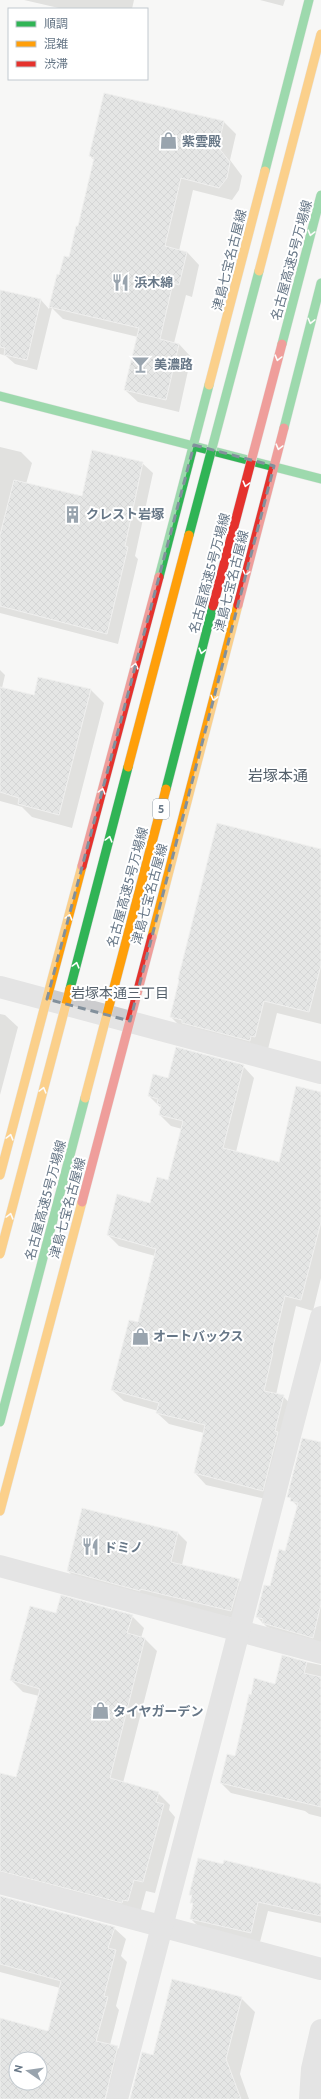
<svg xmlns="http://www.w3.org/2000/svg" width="321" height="2099" viewBox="0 0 321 2099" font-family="Cabin,'Noto Sans JP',sans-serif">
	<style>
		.shadow { fill: #0003; fill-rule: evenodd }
		.building { fill: url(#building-cross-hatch); stroke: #e6e6e6; fill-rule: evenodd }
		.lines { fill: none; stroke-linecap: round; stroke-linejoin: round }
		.fast-casing { stroke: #d4d5d6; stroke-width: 10 }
		.slow-casing { stroke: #d4d5d6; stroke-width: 10 }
		.jam-casing { stroke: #d4d5d6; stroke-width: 10 }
		.street { stroke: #ccccce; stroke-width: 22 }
		.fast { stroke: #30b455; stroke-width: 9 }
		.slow { stroke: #ff9f0a; stroke-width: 9 }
		.jam { stroke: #e5322d; stroke-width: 9 }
		.fast-bridge-casing { stroke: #d4d4d5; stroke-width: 10; stroke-linecap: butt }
		.slow-bridge-casing { stroke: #d4d4d5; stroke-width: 10; stroke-linecap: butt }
		.jam-bridge-casing { stroke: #d4d4d5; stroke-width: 10; stroke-linecap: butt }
		.fast-bridge { stroke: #30b455; stroke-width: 9 }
		.slow-bridge { stroke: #ff9f0a; stroke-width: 9 }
		.jam-bridge { stroke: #e5322d; stroke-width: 9 }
		.oneway { stroke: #fff }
		.marked { fill: none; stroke: #82909c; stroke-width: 3; stroke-dasharray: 8 5; stroke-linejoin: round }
		.labels { text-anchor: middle; stroke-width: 4; stroke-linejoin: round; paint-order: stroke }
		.shield { fill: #fff; stroke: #95a0ab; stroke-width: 1 }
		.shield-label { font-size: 12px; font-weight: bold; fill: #677787 }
		.poi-label { font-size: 13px; font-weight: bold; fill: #677787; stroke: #fff; text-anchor: start }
		.street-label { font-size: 13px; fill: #677787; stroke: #fff }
		.neighbourhood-label { font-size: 14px; fill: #55616c; stroke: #fff }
		.quarter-label { font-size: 15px; fill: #55616c; stroke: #fff }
	</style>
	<defs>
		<pattern id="building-cross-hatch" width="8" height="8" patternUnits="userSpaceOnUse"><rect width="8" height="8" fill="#ced0d1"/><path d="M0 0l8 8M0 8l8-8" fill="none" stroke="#abaeaf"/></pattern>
	</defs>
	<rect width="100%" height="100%" fill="#f7f7f6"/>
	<g class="shadow">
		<path d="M24,0H134L132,9H63Z"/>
		<path d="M260,0H285L283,6Z"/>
		<path d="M105,94L224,122L236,134L230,160L242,176L239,190L232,200L193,190L179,251L187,252L199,265L192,297L186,295L174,343L179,344L191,357L179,412L138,402L125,390L138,337L63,319L52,308L37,370L15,364L6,356L0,354V290L41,300L49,309L58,276H60L70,259L94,160L90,156Z"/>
		<path d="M0,447L21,452L32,463L26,484L82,497L142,463L153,473L135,556L138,559L118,644L0,613Z"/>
		<path d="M0,670L5,675L2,688L35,696L91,690L104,703L72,828L32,817L22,807L0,801Z"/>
		<path d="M321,850V1024L277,1013L268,1049L184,1030L171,1017Z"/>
		<path d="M0,1014L5,1015L18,1027L0,1095Z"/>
		<path d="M243,1066L254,1078L236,1152L280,1163L321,1093V1278L313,1311L296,1306L283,1363L276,1395L283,1396L294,1408L274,1501L206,1485L195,1473L204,1433L169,1424L157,1413L158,1411L124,1401L112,1390L139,1323L155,1256L119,1246L108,1235L151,1204L169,1181L182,1129L171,1126L160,1115L161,1108L149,1096L168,1079Z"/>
		<path d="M321,1443V1647L267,1627L257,1617L286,1552L298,1507L288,1496Z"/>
		<path d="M178,1533L187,1542L182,1565L239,1580L249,1589L241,1620L77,1580L68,1571Z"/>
		<path d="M57,1615L132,1616L144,1628L141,1638L145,1639L157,1651L123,1783L158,1793L170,1805L169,1810L175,1817L155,1893L146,1891L140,1913L0,1891V1774L17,1778L39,1696L23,1692L11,1680Z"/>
		<path d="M282,1657L321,1665V1817L309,1814L305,1811L231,1793L221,1783L235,1757L251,1696L276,1685Z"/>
		<path d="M321,1885V1923L268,1911L260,1942L200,1928L191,1919L194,1905L191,1902L193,1897L190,1894Z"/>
		<path d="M0,1897L114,1928L126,1939L121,1956L127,1962L116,2006L119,2010L110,2045L117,2047L129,2059L121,2090L103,2086L100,2099H0V2019L49,2032L60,1988L0,1972ZM16,2059H40V2083H16Z"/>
		<path d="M241,1998L255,2012L240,2074L249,2099H145L154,2056Z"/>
	</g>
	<g class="building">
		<path d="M104,93L224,121L218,147L230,162L227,178L219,188L181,178L165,246L187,252L179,285L173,283L160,339L179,344L166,400L124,390L139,328L49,307L57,274L59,275L64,256L69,257L76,226H78L94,158L89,156Z"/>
		<path d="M0,290L41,299L27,360L4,355L5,348L0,347Z"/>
		<path d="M92,450L143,462L125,546L128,547L107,634L0,606V535L14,480L82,496Z"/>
		<path d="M38,677L91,689L59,815L18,804L19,798L0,792V687L34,695Z"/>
		<path d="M217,823L321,849V965L309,1012L264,1001L255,1037L251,1036L250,1041L182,1023V1020L170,1017L179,980L178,979Z"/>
		<path d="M176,1047L244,1065L223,1148L279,1162L296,1086L321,1092V1222L301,1300L285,1296L272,1351L273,1352L264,1391L284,1395L275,1431L278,1432L263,1491L194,1473L205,1425L156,1413L159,1403L111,1390L129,1320L138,1322L156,1249L107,1235L117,1194L150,1203L157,1177L168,1180L183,1121L159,1115L161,1105L157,1104L158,1099L148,1096L153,1074L168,1078Z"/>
		<path d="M302,1438L321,1442V1604L313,1638L262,1623L263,1619L256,1617L264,1585L270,1586L279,1549L285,1551L298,1503L290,1501L291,1498L287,1497Z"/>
		<path d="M82,1508L178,1532L171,1562L240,1579L231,1611L140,1589V1591L67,1571Z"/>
		<path d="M61,1595L133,1615L127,1633L145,1638L110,1778L159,1792L156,1802L164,1804L143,1882L134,1880L128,1901L123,1900L122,1903L0,1871V1773L16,1777L40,1689L10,1680L30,1606L56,1613Z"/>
		<path d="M282,1655L307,1662L304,1673L321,1677V1807L220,1783L227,1754L235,1756L249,1694L251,1695L254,1678L275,1684Z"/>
		<path d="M198,1858L223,1864L224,1860L321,1884V1916L258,1902L251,1933L190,1919L193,1903H190L192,1895H189Z"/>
		<path d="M0,1896L115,1927L108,1948L116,1950L104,1996L108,1997L96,2041L118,2046L105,2099H0V2018L48,2031L61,1981L0,1964ZM16,2059H40V2083H16Z"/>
		<path d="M172,1979L242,1997L226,2059L241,2099H130L142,2052L153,2055Z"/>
	</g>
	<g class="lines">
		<defs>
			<g id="fast">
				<path d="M265,171L309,0"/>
				<path d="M0,396L321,479"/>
				<path d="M284,428L321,283"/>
				<path d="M159,577L209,385"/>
			</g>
			<g id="slow">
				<path d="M209,385L265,171"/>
				<path d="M152,937L238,605"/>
				<path d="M0,1175L82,866"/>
				<path d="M0,1511L82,1202"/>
			</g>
			<g id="jam">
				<path d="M238,605L284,428"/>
				<path d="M82,866L159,577"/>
				<path d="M82,1202L152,937"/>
			</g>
		</defs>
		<use href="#fast" class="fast-casing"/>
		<use href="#slow" class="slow-casing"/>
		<use href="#jam" class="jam-casing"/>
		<g class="street">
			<path d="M0,987L321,1073"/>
			<path d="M0,1566L321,1653"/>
			<path d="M0,1883L321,1969"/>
			<path d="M117,2099L321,1317"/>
			<path d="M310,2099L312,2069L321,2030"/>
		</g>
		<use href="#fast" class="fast"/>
		<use href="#slow" class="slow"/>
		<use href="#jam" class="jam"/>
		<defs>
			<g id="fast-bridge">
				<path d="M282,344L321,195"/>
				<path d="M189,535L259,271"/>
				<path d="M166,789L213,606"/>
				<path d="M70,989L128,767"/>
				<path d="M0,1422L85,1098"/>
			</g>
			<g id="slow-bridge">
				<path d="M259,271L321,34"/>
				<path d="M128,767L189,535"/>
				<path d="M85,1098L166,789"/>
				<path d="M0,1254L70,989"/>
			</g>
			<path id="jam-bridge" d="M213,606L282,344"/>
		</defs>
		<use href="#fast-bridge" class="fast-bridge-casing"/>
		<use href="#slow-bridge" class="slow-bridge-casing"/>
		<use href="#jam-bridge" class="jam-bridge-casing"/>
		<use href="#fast-bridge" class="fast-bridge"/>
		<use href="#slow-bridge" class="slow-bridge"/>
		<use href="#jam-bridge" class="jam-bridge"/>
	</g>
	<defs><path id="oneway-chevron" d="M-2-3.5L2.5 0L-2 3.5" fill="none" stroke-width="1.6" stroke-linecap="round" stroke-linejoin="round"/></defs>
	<g class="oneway">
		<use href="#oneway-chevron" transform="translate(311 233) rotate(105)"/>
		<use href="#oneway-chevron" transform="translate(311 321) rotate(104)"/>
		<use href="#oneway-chevron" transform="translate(278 358) rotate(105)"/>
		<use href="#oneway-chevron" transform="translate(279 447) rotate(105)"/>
		<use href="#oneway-chevron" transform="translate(246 484) rotate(105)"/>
		<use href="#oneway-chevron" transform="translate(246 573) rotate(104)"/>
		<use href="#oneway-chevron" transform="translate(202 651) rotate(105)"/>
		<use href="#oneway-chevron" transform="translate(135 666) rotate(-75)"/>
		<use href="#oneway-chevron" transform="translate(214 698) rotate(104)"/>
		<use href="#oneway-chevron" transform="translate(102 791) rotate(-75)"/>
		<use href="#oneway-chevron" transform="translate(109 839) rotate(-75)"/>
		<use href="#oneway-chevron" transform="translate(69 917) rotate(-75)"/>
		<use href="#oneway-chevron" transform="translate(76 965) rotate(-75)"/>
		<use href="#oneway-chevron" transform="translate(43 1090) rotate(-75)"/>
		<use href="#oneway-chevron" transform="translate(10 1137) rotate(-75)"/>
		<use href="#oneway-chevron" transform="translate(10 1216) rotate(-75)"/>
	</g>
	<path d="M0 0H321V2099H0ZM194,445L274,466L130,1021L47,999Z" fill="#f7f7f6" fill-opacity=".55" fill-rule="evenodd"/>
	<path class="marked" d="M194,445L274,466L130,1021L47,999Z"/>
	<defs>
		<symbol id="shop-bare" viewBox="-9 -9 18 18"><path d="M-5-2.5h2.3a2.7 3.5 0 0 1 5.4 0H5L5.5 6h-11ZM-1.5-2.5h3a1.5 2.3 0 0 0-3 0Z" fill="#99a4ae" stroke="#fff" stroke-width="2.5" paint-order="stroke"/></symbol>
		<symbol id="restaurant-bare" viewBox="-9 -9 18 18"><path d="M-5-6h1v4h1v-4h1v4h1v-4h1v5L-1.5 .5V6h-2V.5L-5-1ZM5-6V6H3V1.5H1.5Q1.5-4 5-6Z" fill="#99a4ae" stroke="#fff" stroke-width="2.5" paint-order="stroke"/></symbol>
		<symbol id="bar-bare" viewBox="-9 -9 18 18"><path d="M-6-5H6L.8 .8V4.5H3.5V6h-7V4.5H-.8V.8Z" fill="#99a4ae" stroke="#fff" stroke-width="2.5" paint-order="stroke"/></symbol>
		<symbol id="building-bare" viewBox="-9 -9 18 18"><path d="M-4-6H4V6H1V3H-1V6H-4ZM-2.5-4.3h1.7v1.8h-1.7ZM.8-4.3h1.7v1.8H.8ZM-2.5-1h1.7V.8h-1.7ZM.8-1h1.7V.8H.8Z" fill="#99a4ae" stroke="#fff" stroke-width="2.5" paint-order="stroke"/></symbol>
	</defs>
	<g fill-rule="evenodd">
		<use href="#shop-bare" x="156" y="128" width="25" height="25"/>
		<use href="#restaurant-bare" x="108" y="270" width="25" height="25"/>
		<use href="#bar-bare" x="128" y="352" width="25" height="25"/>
		<use href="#building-bare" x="60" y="502" width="25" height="25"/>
		<use href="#shop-bare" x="128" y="1324" width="25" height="25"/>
		<use href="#restaurant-bare" x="78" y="1534" width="25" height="25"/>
		<use href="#shop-bare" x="88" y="1698" width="25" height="25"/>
	</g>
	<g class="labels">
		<rect class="shield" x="153" y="799" width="16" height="20" rx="3"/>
		<g class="shield-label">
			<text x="161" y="813">5</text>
		</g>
		<g class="poi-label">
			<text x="182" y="146">紫雲殿</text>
			<text x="134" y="287">浜木綿</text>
			<text x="154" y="369">美濃路</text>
			<text x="86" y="519">クレスト岩塚</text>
			<text x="153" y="1341">オートバックス</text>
			<text x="104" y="1552">ドミノ</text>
			<text x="113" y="1716">タイヤガーデン</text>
		</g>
		<g class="street-label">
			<text transform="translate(229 260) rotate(-76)" y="5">津島七宝名古屋線</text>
			<text transform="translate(291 260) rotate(-75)" y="5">名古屋高速5号万場線</text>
			<text transform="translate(209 573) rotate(-75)" y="5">名古屋高速5号万場線</text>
			<text transform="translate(231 581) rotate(-76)" y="5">津島七宝名古屋線</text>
			<text transform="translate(127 887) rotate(-75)" y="5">名古屋高速5号万場線</text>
			<text transform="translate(149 894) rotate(-75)" y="5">津島七宝名古屋線</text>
			<text transform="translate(45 1200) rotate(-75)" y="5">名古屋高速5号万場線</text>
			<text transform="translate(67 1208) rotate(-75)" y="5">津島七宝名古屋線</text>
		</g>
		<g class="neighbourhood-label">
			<text x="120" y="998">岩塚本通三丁目</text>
		</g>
		<g class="quarter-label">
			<text x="278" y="781">岩塚本通</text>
		</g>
	</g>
	<rect x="8" y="8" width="140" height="72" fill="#ffffff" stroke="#c2c9cf"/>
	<rect x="16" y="21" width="20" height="6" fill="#30b455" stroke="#c2c9cf"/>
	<text x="44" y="28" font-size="12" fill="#677787">順調</text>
	<rect x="16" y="41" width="20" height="6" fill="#ff9f0a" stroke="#c2c9cf"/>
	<text x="44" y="48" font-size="12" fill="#677787">混雑</text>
	<rect x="16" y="61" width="20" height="6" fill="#e5322d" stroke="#c2c9cf"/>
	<text x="44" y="68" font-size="12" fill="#677787">渋滞</text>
	<g transform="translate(28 2071) rotate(283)"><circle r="19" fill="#ffffff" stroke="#c2c9cf"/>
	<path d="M0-3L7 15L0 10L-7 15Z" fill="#99a4ae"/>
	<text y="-6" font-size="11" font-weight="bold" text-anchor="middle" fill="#677787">N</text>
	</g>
</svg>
